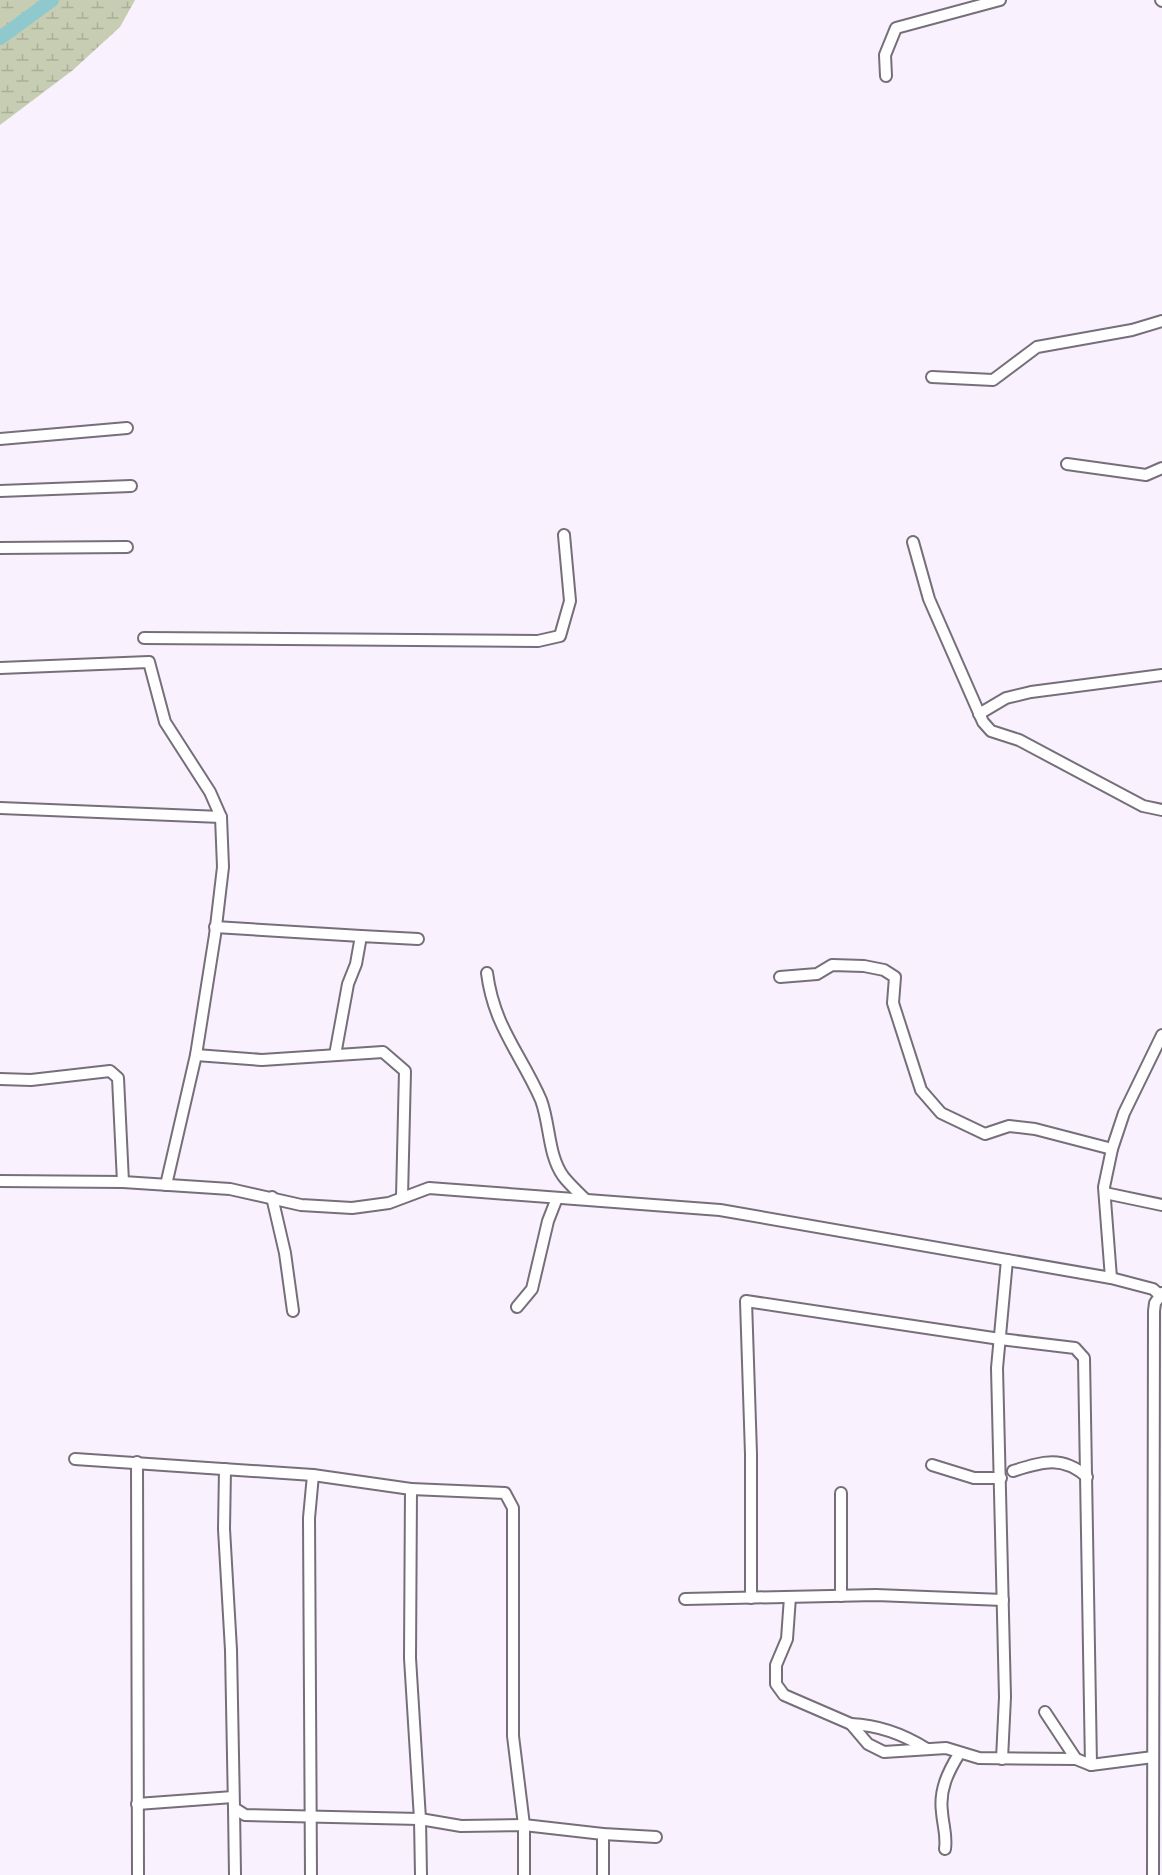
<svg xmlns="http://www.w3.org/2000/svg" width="1162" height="1875" viewBox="0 0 1162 1875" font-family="Figtree,sans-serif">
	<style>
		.wetland { fill: url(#wetland-marsh) }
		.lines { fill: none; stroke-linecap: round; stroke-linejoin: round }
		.river { stroke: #8fc9cd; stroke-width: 14 }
		.minor-casing { stroke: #766f7a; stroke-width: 14 }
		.minor { stroke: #fff; stroke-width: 10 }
	</style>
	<defs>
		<pattern id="wetland-marsh" width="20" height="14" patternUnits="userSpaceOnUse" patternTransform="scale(1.5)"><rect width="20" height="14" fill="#c7cdb2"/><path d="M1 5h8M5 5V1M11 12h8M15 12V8" fill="none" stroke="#aaaf98"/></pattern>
	</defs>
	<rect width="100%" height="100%" fill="#f9f1fd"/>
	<path class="wetland" d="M0,0H135L120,27L73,70L0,125Z"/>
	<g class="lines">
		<path class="river" d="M0,38L52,0"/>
		<defs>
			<g id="minor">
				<path d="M1161,0L1162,1"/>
				<path d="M886,76L885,55L896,28L1000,0"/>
				<path d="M932,377L993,380L1037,347L1132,330L1162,321"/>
				<path d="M0,439L127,428"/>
				<path d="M1067,464L1146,475L1162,468"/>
				<path d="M0,491L131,486"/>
				<path d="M913,542L929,599L983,722L991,731L1019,740L1143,806L1162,810"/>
				<path d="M0,548L127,547"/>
				<path d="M144,638L538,641L560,636L570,601L564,535"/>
				<path d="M0,668L149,662L165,722L210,792L221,817L223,867L215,935L196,1055L166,1185"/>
				<path d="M979,714L1006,698L1031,692L1162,675"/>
				<path d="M0,808L221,817"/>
				<path d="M215,927L361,936"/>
				<path d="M487,973C494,1027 521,1054 541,1100C550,1124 548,1155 563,1176C569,1184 578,1192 585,1199"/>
				<path d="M780,977L817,974L832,965L864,966L884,970L895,977L893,1003L921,1090L941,1113L985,1134L1009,1126L1035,1129L1112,1149"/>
				<path d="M196,1055L262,1060L383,1052L405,1071L402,1197"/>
				<path d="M335,1055L348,984L356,964L361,936L418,939"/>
				<path d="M0,1079L31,1080L110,1071L118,1078L123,1182"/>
				<path d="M0,1181L123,1182L230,1189L301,1205L352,1208L389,1203L429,1188L720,1210L1111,1278L1153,1289L1162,1297"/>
				<path d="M1105,1193L1162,1205"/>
				<path d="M272,1197L285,1253L293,1311"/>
				<path d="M1111,1278L1104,1187L1112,1149L1124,1113L1162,1035"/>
				<path d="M517,1307L532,1289L548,1221L557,1198"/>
				<path d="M75,1459L313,1475L411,1489L410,1658L420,1819L421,1875"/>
				<path d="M137,1462L138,1875"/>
				<path d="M932,1465L974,1478H1001"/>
				<path d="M225,1469L224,1529L231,1650L234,1808L245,1815L420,1819L461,1826L524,1825V1875"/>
				<path d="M1013,1471C1042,1462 1062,1455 1087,1477"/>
				<path d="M411,1489L505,1493L513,1508V1736L524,1825L603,1834L656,1837"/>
				<path d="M841,1596V1493"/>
				<path d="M790,1597L787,1639L776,1665V1684L784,1695L851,1724L868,1744L884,1752L946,1748L979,1758L1076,1759L1091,1765L1153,1757"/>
				<path d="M751,1598V1454L746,1301L1000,1339L1075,1348L1084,1358L1091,1765"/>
				<path d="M685,1599L876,1595L1003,1600"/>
				<path d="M1045,1712L1076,1759"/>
				<path d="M851,1724C879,1725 903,1734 927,1749"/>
				<path d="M1002,1759L1005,1697L997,1368L1007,1260"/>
				<path d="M137,1804L233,1797"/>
				<path d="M234,1808L235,1875"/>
				<path d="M603,1834V1875"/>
				<path d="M945,1849C947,1835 943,1826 942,1812C939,1790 948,1772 959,1754"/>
				<path d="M311,1875L309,1518L313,1475"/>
				<path d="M1153,1875L1154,1311L1155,1303L1162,1293"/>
			</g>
		</defs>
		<use href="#minor" class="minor-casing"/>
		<use href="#minor" class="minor"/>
	</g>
</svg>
